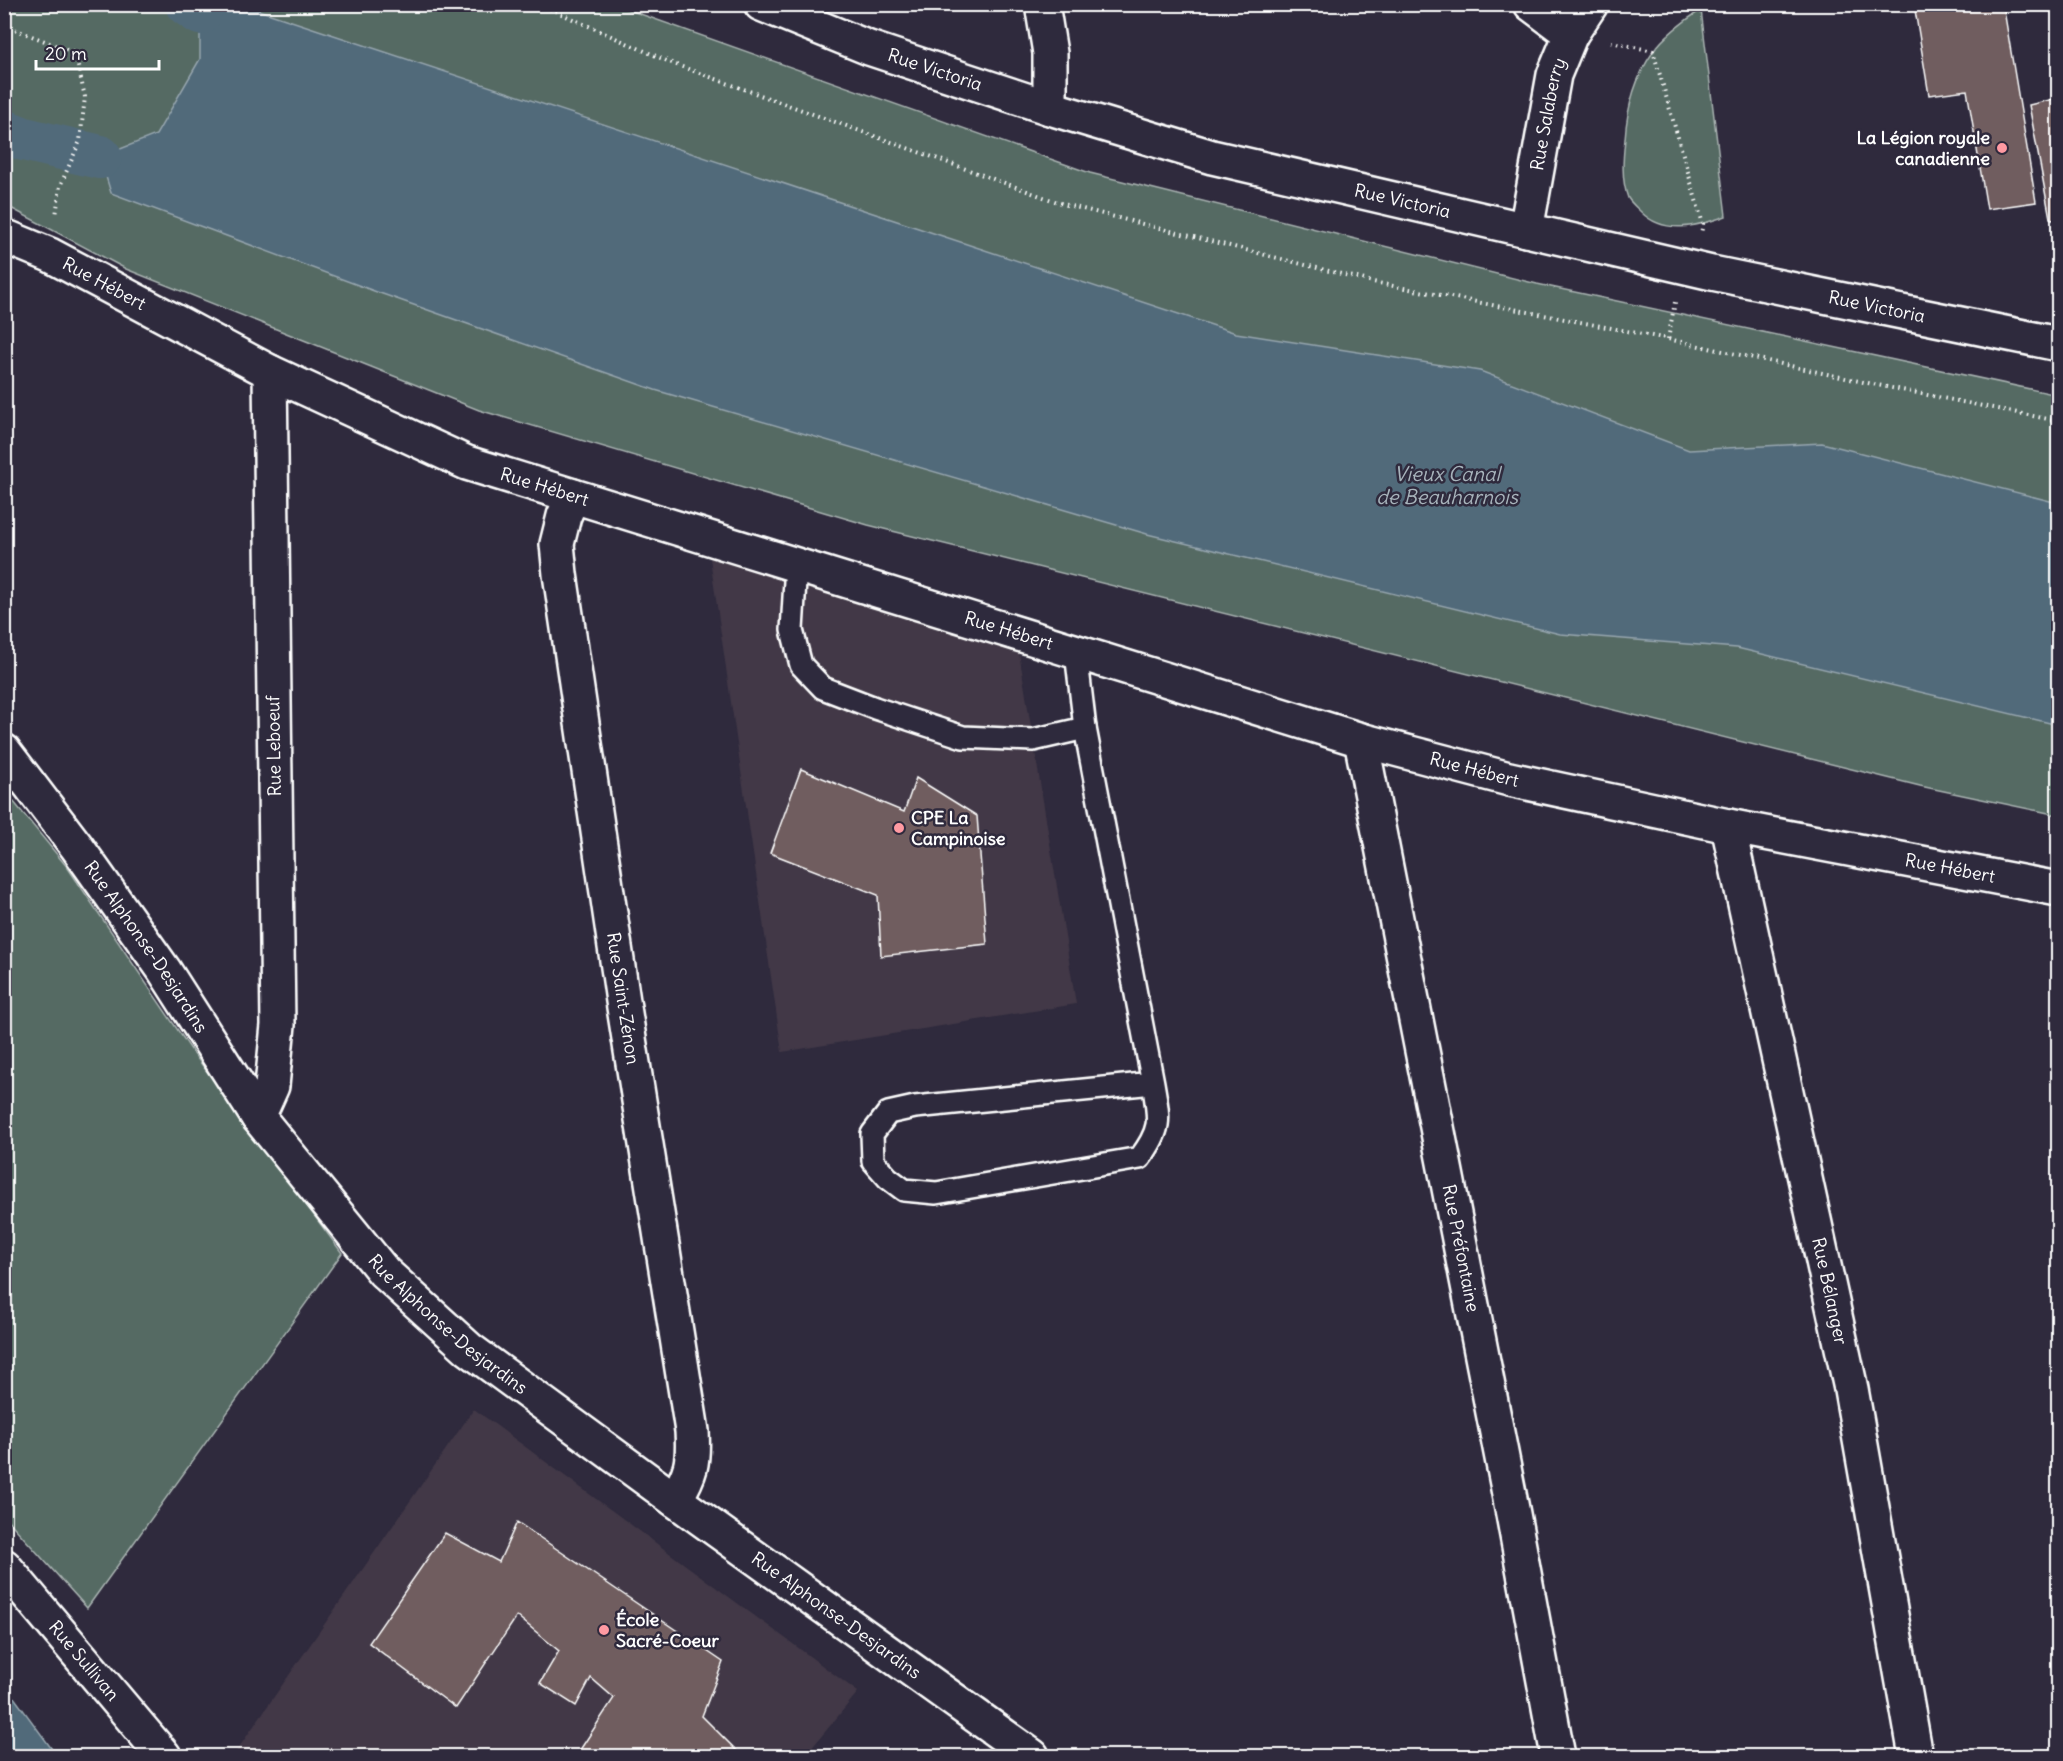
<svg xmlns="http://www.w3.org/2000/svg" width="2063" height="1761" viewBox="0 0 2063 1761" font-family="Delius,sans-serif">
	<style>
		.built { fill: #423947 }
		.green { fill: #556a64; stroke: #aab4b2; stroke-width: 1.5 }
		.water { fill: #516a7a; stroke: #97a6af; stroke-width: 1.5 }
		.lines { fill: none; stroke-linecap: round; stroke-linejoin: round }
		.canal { stroke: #516a7a; stroke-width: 44 }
		.building { fill: #705d5e; stroke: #fff; stroke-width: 1.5 }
		.service-casing { stroke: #fff; stroke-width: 26 }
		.minor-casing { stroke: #fff; stroke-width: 38 }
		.tertiary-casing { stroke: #fff; stroke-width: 38 }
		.secondary-casing { stroke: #fff; stroke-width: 38 }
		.path { stroke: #fff; stroke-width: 4; stroke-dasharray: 1.5 4.5; stroke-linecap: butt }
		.service { stroke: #2f2a3d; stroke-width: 21 }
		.minor { stroke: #2f2a3d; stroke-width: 33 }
		.tertiary { stroke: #2f2a3d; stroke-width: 33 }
		.secondary { stroke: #2f2a3d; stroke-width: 33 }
		.poi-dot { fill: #ff9aa2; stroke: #2f2a3d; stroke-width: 2 }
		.labels { text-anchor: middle; stroke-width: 5; stroke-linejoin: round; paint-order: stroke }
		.street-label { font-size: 18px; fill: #fff; stroke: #2f2a3d }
		.poi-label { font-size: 18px; font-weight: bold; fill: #fff; stroke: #2f2a3d; text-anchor: start }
		.water-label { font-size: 20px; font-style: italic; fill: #a8b4bc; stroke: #2f2a3d }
	</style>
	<rect width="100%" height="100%" fill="#2f2a3d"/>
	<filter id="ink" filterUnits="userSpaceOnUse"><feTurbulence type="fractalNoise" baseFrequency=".0167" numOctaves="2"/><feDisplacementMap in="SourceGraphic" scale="12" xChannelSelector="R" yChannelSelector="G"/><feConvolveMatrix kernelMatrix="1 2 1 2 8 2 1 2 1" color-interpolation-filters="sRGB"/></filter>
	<g filter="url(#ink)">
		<g class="built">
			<path d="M710,558L1019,653L1076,1004L782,1052Z"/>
			<path d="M474,1409L858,1692L805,1756H233Z"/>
		</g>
		<g class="green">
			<path d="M4,5H615L1090,173L1537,284L2058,395V815L1920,786L868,525L479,410L126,269L5,205Z"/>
			<path d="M1701,10L1726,216C1698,226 1665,236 1641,212C1637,208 1631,203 1628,198C1621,179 1623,158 1625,139C1627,108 1635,78 1653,52C1663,37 1685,20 1701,10Z"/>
			<path d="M4,790L68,868L194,1054L342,1253L87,1608L5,1517Z"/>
		</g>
		<g class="water">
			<path d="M258,10L1236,333L1480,371L1689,450L1822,443L2058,503V725L1737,648L1560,634L1147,534L655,390L374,291L111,193L100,157L156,135L200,59V13Z"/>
			<path d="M5,1685L57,1756H5Z"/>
		</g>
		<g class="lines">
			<g class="canal">
				<path d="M187,4L200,13"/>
				<path d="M4,131L24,139L100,157"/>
			</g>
		</g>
		<g class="building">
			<path d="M1914,4H2003L2036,202L1987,209L1967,90L1929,95Z"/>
			<path d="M2058,98V223L2050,218L2029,105Z"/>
			<path d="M801,769L904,812L916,778L977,816L987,944L881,956L878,895L770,853Z"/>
			<path d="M517,1522L723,1662L702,1716L742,1756H576L614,1698L591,1678L576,1706L540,1683L559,1651L517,1616L456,1708L369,1643L445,1533L499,1562Z"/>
		</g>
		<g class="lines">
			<defs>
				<g id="service">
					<path d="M796,565L792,630L801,665L823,688L875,708L963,737L1033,740L1085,728"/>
					<path d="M1076,652L1085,728L1153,1083C1159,1119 1163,1127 1140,1158L936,1193L904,1190L888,1178L873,1161L872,1134L888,1113L915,1107L1153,1083"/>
				</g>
				<g id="minor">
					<path d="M1042,4L1050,53V108"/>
					<path d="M1531,4L1571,34"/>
					<path id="s1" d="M573,496L564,516L557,544L560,574L623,1001L692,1431C694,1463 691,1473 675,1500"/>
					<path id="s2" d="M1361,740L1513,1514L1558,1756"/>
					<path id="s3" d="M1728,826L1851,1389L1916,1756"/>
					<path d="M258,1117L272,1086L278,1025L270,372"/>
					<path id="s4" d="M4,1566L164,1756"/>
				</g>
				<g id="tertiary">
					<path id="s5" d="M1526,230L1554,75L1571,34L1591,4"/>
					<path id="s6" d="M4,236L50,255L270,372L467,463L1361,740L1509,779L1728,826L2058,889"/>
					<path id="s7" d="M4,751L77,847L164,970L258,1117L384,1272L469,1349L675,1500L1032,1756"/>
				</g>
				<g id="secondary">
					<path id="s8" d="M761,4L869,48L1050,108L1212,157L1712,273L2058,344"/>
				</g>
			</defs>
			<use href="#service" class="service-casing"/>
			<use href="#minor" class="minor-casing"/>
			<use href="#tertiary" class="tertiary-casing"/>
			<use href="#secondary" class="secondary-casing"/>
			<g class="path">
				<path d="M539,4L674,64L1063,204L1373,282L1668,339L1877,385L2058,421"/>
				<path d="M4,25L75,53L85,97L80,141L60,186L56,216"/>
				<path d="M1611,42L1653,51L1703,224L1701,233"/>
				<path d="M1668,339L1675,302"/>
			</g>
			<use href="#service" class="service"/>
			<use href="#minor" class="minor"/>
			<use href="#tertiary" class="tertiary"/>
			<use href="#secondary" class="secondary"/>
		</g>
	</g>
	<g class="poi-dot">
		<circle cx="2002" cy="148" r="6"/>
		<circle cx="899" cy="828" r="6"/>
		<circle cx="604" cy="1630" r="6"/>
	</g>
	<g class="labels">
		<g class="street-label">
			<text dy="6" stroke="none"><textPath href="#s8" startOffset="186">Rue Victoria</textPath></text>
			<text dy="6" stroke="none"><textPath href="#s5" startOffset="118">Rue Salaberry</textPath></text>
			<text dy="6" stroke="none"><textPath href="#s8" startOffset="672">Rue Victoria</textPath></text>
			<text dy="6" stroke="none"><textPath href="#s6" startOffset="111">Rue Hébert</textPath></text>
			<text dy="6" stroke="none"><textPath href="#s8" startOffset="1158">Rue Victoria</textPath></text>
			<text dy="6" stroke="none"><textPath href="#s6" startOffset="597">Rue Hébert</textPath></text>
			<text dy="6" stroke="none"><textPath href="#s6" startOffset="1083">Rue Hébert</textPath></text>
			<text transform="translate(274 746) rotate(-91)" y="6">Rue Leboeuf</text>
			<text dy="6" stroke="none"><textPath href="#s6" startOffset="1569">Rue Hébert</textPath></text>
			<text dy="6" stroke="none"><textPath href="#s6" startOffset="2055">Rue Hébert</textPath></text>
			<text dy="6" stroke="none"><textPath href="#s7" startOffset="242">Rue Alphonse-Desjardins</textPath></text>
			<text dy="6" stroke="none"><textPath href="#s1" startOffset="510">Rue Saint-Zénon</textPath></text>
			<text dy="6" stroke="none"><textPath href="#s2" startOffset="518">Rue Préfontaine</textPath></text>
			<text dy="6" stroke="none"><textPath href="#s3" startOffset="476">Rue Bélanger</textPath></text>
			<text dy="6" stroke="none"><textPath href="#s7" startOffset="728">Rue Alphonse-Desjardins</textPath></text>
			<text dy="6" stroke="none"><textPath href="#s7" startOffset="1214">Rue Alphonse-Desjardins</textPath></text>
			<text dy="6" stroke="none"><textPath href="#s4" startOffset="124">Rue Sullivan</textPath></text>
		</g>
		<g class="poi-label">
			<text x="1990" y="144" text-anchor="end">La Légion royale<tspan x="1990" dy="21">canadienne</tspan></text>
			<text x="911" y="824">CPE La<tspan x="911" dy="21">Campinoise</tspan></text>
			<text x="616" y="1626">École<tspan x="616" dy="21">Sacré-Coeur</tspan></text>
		</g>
		<g class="water-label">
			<text x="1447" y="481">Vieux Canal<tspan x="1447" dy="23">de Beauharnois</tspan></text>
		</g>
	</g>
	<rect width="2063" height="1761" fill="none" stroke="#2f2a3d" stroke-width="24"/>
	<rect x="12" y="12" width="2039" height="1737" fill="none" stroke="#fff" stroke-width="2" filter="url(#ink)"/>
	<path d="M36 60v9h123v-9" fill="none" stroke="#ffffff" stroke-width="3"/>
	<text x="45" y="60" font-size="18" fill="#ffffff" stroke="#2f2a3d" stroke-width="4.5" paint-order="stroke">20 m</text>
</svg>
